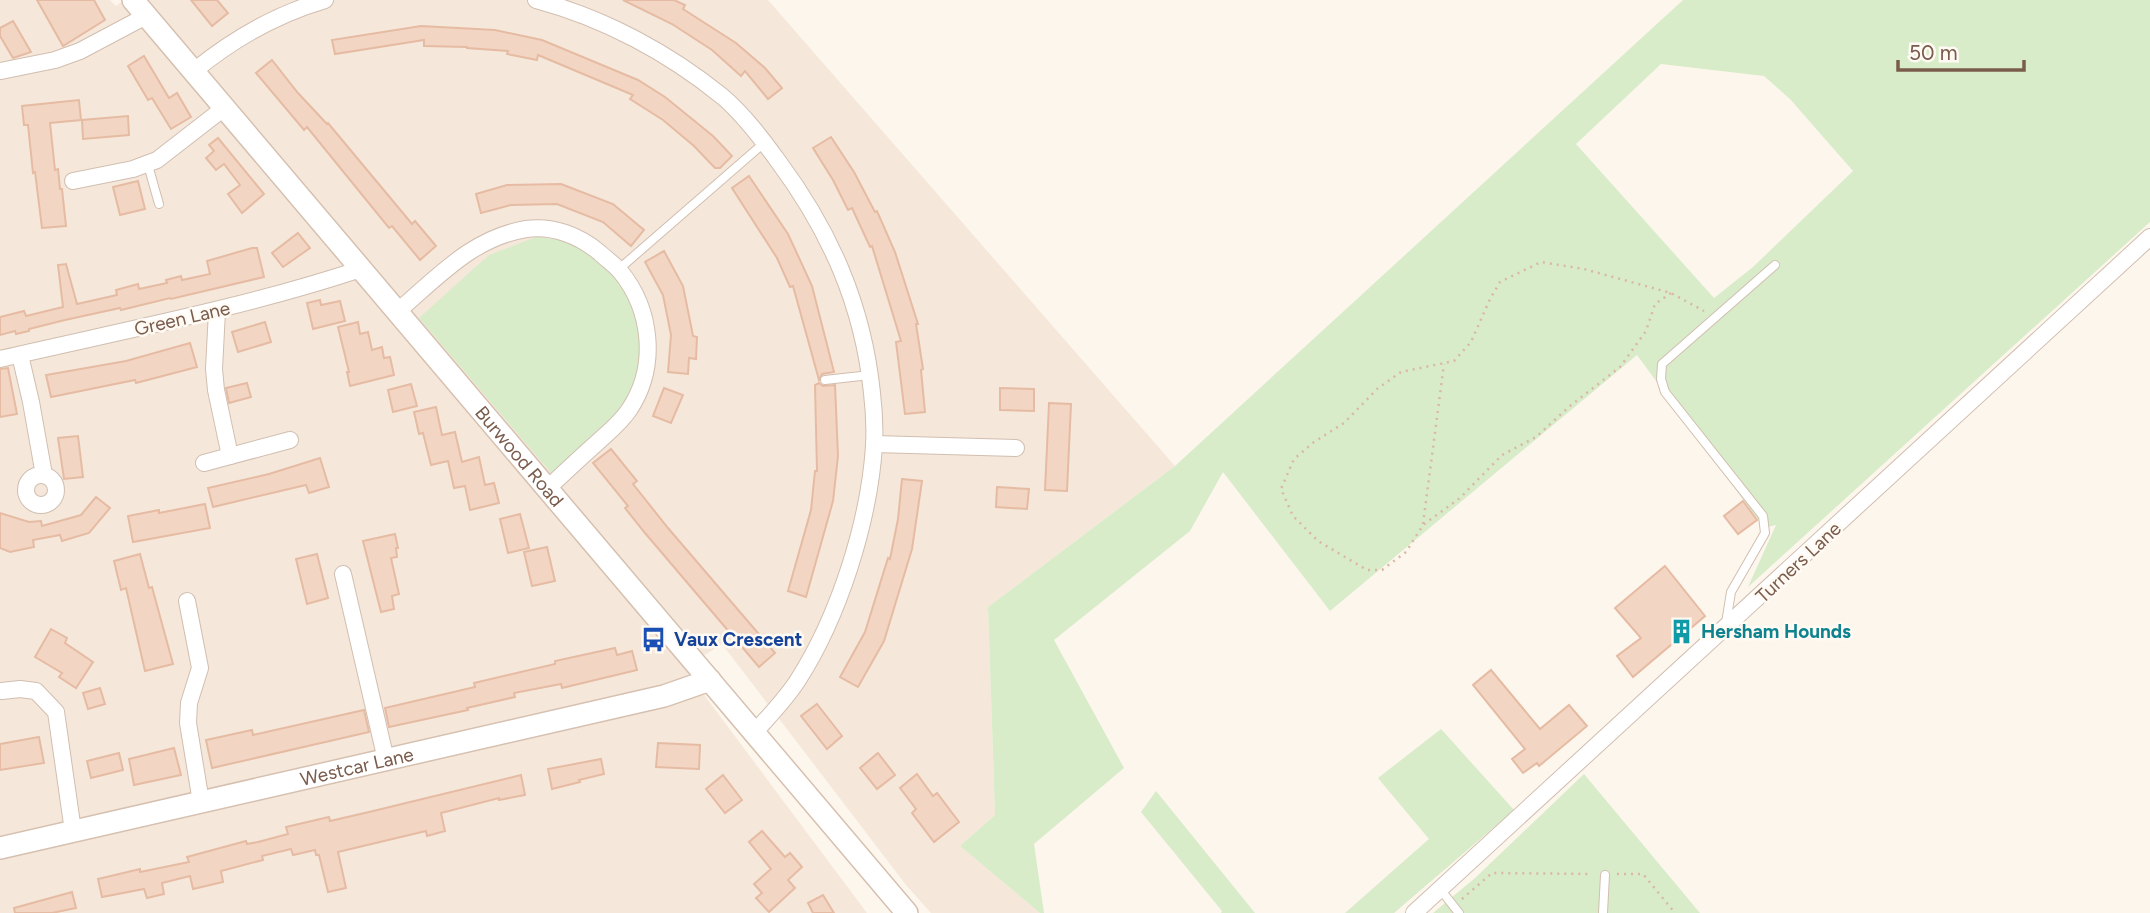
<svg xmlns="http://www.w3.org/2000/svg" width="2150" height="913" viewBox="0 0 2150 913" font-family="Figtree,sans-serif">
	<style>
		.residential { fill: #f5e8da }
		.green { fill: #d8ecc9; fill-rule: evenodd }
		.building { fill: #f3d5c3; stroke: #e6bba3; stroke-width: 2 }
		.lines { fill: none; stroke-linecap: round; stroke-linejoin: round }
		.lane-casing { stroke: #d1beb0; stroke-width: 10 }
		.street-casing { stroke: #d1beb0; stroke-width: 18 }
		.secondary-casing { stroke: #d6c0b0; stroke-width: 24 }
		.path { stroke: #d9b8a5; stroke-width: 2.5; stroke-dasharray: 2 5; stroke-linecap: butt }
		.lane { stroke: #fff; stroke-width: 8 }
		.street { stroke: #fff; stroke-width: 16 }
		.secondary { stroke: #fff; stroke-width: 21 }
		.labels { text-anchor: middle; stroke-width: 5; stroke-linejoin: round; paint-order: stroke }
		.street-label { font-size: 19px; fill: #7a5c4d; stroke: #fffaf3 }
		.culture-label { font-size: 19px; font-weight: bold; fill: #0d838f; stroke: #fffaf3; text-anchor: start }
		.transit-label { font-size: 19px; font-weight: bold; fill: #164399; stroke: #fffaf3; text-anchor: start }
	</style>
	<rect width="100%" height="100%" fill="#fdf6ec"/>
	<path class="residential" d="M0,0H110L116,6L124,0H768L1175,466L988,607L995,815L960,846L1040,913H931L906,885L722,644L684,668L867,913H0Z"/>
	<g class="green">
		<path d="M1683,0H2150V222L1748,587L1776,525L1764,528L1637,355L1330,611L1223,472L1190,531L1054,640L1124,768L1034,844L1044,913H1040L960,846L995,815L988,607L1175,466ZM1661,64L1764,76L1790,99L1853,171L1753,267L1714,298L1576,144Z"/>
		<path d="M536,237L575,241L620,278L638,318L641,363L623,409L552,474L419,318L489,255Z"/>
		<path d="M1441,729L1514,810L1394,913H1345L1429,839L1378,778Z"/>
		<path d="M1584,774L1700,913H1433L1475,878Z"/>
		<path d="M1156,791L1255,913H1221L1222,911L1141,812Z"/>
	</g>
	<g class="building">
		<path d="M37,0H94L105,20L63,46Z"/>
		<path d="M191,0H217L228,13L212,26Z"/>
		<path d="M623,0H674L685,5L683,9L736,43L765,68L782,88L768,99L745,71L741,76L712,50L672,24Z"/>
		<path d="M13,21L31,52L13,58L0,36V28Z"/>
		<path d="M421,26L495,30L542,40L638,80L665,97L713,136L732,156L720,168H715L694,146L663,120L630,99L633,95L538,55L537,60L507,54L508,51L467,48V47L424,46V40L335,54L332,40Z"/>
		<path d="M144,56L169,98L177,93L191,117L171,129L152,98L148,100L128,66Z"/>
		<path d="M272,60L298,93L327,124L328,123L412,224L415,221L436,246L420,260L392,226L389,228L307,127L304,130L256,73Z"/>
		<path d="M79,100L81,120L50,123L55,170L58,169L60,189H62L66,226L42,228L35,172L33,173L28,125H24L22,106Z"/>
		<path d="M128,116L129,135L83,139L82,120Z"/>
		<path d="M831,137L854,172L875,212L877,211L895,252L918,324H916L923,369L921,370L925,412L905,414L896,342L901,341L872,246L870,247L852,208L848,210L833,180L813,148Z"/>
		<path d="M218,138L264,194L242,213L228,194L240,185L224,164L216,170L206,158L214,151L209,145Z"/>
		<path d="M749,176L788,234L812,286L834,372L822,374L819,380L793,286L790,287L777,258L732,188Z"/>
		<path d="M138,181L145,209L120,215L113,187Z"/>
		<path d="M561,184L613,204L644,230L631,246L603,222L557,204L511,205L481,213L476,194L507,185Z"/>
		<path d="M298,233L310,248L283,267L272,253Z"/>
		<path d="M252,248H257L264,277L171,299L170,298L121,310L120,308L65,320L29,329V331L16,334L15,331L0,335V317L24,311L26,316L63,307L58,265L66,264L77,304L117,295L116,290L138,284L139,289L167,283L166,280L181,276L182,280L210,274L207,261Z"/>
		<path d="M664,251L683,286L693,336L697,337L696,359L689,358L688,374L668,372L671,335L663,295L645,262Z"/>
		<path d="M320,300L321,305L340,301L345,321L313,329L307,303Z"/>
		<path d="M265,322L271,342L238,352L232,332Z"/>
		<path d="M358,322L360,334L368,332L372,350L382,347L384,358L390,357L394,375L350,386L347,372H349L338,327Z"/>
		<path d="M190,343L197,367L136,383L135,380L51,397L46,375L126,361Z"/>
		<path d="M8,368L17,414L0,417V369Z"/>
		<path d="M247,383L251,397L229,403L226,388Z"/>
		<path d="M819,383L823,386L835,385L838,456L833,501L806,597L788,591L811,510L815,471H817L815,385Z"/>
		<path d="M411,384L417,406L393,412L388,390Z"/>
		<path d="M664,388L683,395L671,423L653,416Z"/>
		<path d="M1000,388L1034,389V411L1000,410Z"/>
		<path d="M1049,403L1071,404L1067,491L1045,490Z"/>
		<path d="M436,407L442,435L455,432L462,462L479,457L485,485L494,483L499,503L470,510L465,486L454,488L448,461L431,465L423,433L419,434L414,412Z"/>
		<path d="M78,436L83,477L64,479L58,438Z"/>
		<path d="M611,449L637,481L633,484L668,528L775,653L759,667L645,533L625,508L628,506L593,463Z"/>
		<path d="M320,458L329,487L309,493L306,485L213,507L208,488L269,474Z"/>
		<path d="M902,479L922,481L912,549L884,641L858,687L840,677L865,632L888,558L890,559L898,519Z"/>
		<path d="M997,487L1029,489L1027,509L996,507Z"/>
		<path d="M96,497L110,508L89,533L62,541L60,535L33,540L34,547L10,552L0,548V513L29,522L41,521L42,526L81,515Z"/>
		<path d="M1743,501L1757,520L1738,534L1724,516Z"/>
		<path d="M205,504L210,528L133,542L128,516L159,510V513Z"/>
		<path d="M520,514L529,548L508,553L500,519Z"/>
		<path d="M395,534L398,548H396L397,557L391,558L399,594L392,596L394,609L381,612L363,541Z"/>
		<path d="M547,547L555,581L532,586L524,552Z"/>
		<path d="M140,554L149,588L152,587L173,664L145,671L126,588L121,590L114,561Z"/>
		<path d="M317,554L328,598L307,604L296,559Z"/>
		<path d="M1665,566L1705,616L1633,677L1617,656L1641,638L1615,608Z"/>
		<path d="M51,629L67,638L65,643L93,662L76,688L59,677L62,673L35,657Z"/>
		<path d="M615,648L617,655L632,651L637,670L562,688L561,684L514,693L515,697L467,708L468,710L389,727L385,708L475,687L474,683L555,664V661Z"/>
		<path d="M1491,670L1540,729L1569,705L1587,726L1539,766L1537,763L1523,773L1512,759L1525,749L1473,685Z"/>
		<path d="M100,688L105,704L88,709L83,693Z"/>
		<path d="M817,704L842,736L827,749L801,716Z"/>
		<path d="M364,710L369,732L212,768L206,740L252,730L253,735Z"/>
		<path d="M39,737L44,763L0,770V744Z"/>
		<path d="M658,743L700,745L699,769L656,767Z"/>
		<path d="M174,748L181,775L134,785L129,759Z"/>
		<path d="M119,753L123,770L91,778L87,761Z"/>
		<path d="M878,753L895,775L877,789L860,768Z"/>
		<path d="M601,759L604,774L579,780L580,782L552,789L548,769Z"/>
		<path d="M917,774L933,796L937,793L959,822L934,842L912,813L916,809L900,788Z"/>
		<path d="M521,775L525,795L499,800V798L441,813L445,831L427,836L426,831L338,852L346,888L328,892L319,855H316L315,850L293,855L291,849L262,856L263,860L221,871L223,882L193,889L190,876L162,883L164,894L147,898L144,889L102,897L98,879L140,869V872L189,862L187,857L246,841L247,844L258,842L288,834L286,827L329,817L330,821L369,812Z"/>
		<path d="M723,775L742,800L725,813L706,789Z"/>
		<path d="M762,831L785,857L790,853L802,867L788,880L795,888L769,912L756,898L762,893L754,884L771,869L749,842Z"/>
		<path d="M72,892L76,908L52,913H15L14,908Z"/>
		<path d="M823,895L834,913H813L808,903Z"/>
	</g>
	<g class="lines">
		<defs>
			<g id="lane">
				<path d="M148,165L159,204"/>
				<path d="M619,269L764,143"/>
				<path d="M825,380L870,375"/>
				<path d="M1726,623L1731,592L1765,533L1763,516L1665,392L1661,379L1662,364L1775,265"/>
				<path d="M1440,889L1459,913"/>
				<path d="M1603,913L1605,875"/>
			</g>
			<g id="street">
				<path d="M536,0C604,18 669,53 723,97C744,115 762,139 778,161C830,231 863,305 872,393C874,410 875,428 874,446C869,522 839,616 798,680C786,699 769,716 754,733"/>
				<path d="M1,71L55,60L80,51L146,16"/>
				<path d="M194,71C233,39 277,14 325,0"/>
				<path d="M73,181L133,169L157,160L224,108"/>
				<path d="M217,311L214,369L216,390L230,456"/>
				<path d="M398,311C438,277 472,238 526,229C553,225 580,236 600,253C606,259 614,264 620,271C652,310 658,367 629,410C621,422 610,431 599,441C582,456 565,472 548,488"/>
				<path d="M20,355L31,402L44,475"/>
				<path d="M0,359C121,331 243,308 361,269"/>
				<path d="M874,444L1016,448"/>
				<path d="M204,463L290,440"/>
				<circle cx="41" cy="490" r="15"/>
				<path d="M343,574L386,760"/>
				<path d="M187,601L200,668L189,703L188,723L201,802"/>
				<path d="M2,691L20,689L36,691L56,712L73,831"/>
				<path d="M1414,913L2150,237"/>
			</g>
			<g id="secondary">
				<path id="s1" d="M133,0L907,913"/>
				<path id="s2" d="M0,848L664,696L710,680"/>
			</g>
		</defs>
		<use href="#lane" class="lane-casing"/>
		<use href="#street" class="street-casing"/>
		<use href="#secondary" class="secondary-casing"/>
		<g class="path">
			<path d="M1671,293L1655,304L1646,331L1620,367L1570,406L1536,437L1502,455L1460,498L1423,525L1406,552L1382,570H1367L1318,541L1293,516L1281,489L1294,459L1314,442L1344,423L1377,389L1401,372L1454,361L1471,342L1490,299L1500,282L1541,262L1584,269L1671,293L1704,311"/>
			<path d="M1423,524L1444,364"/>
			<path d="M1617,874H1643L1675,913"/>
			<path d="M1462,899L1492,873L1592,874"/>
		</g>
		<use href="#lane" class="lane"/>
		<use href="#street" class="street"/>
		<use href="#secondary" class="secondary"/>
	</g>
	<defs>
		<symbol id="building-bare" viewBox="-9 -9 18 18"><path d="M-4-6H4V6H1V3H-1V6H-4ZM-2.5-4.3h1.7v1.8h-1.7ZM.8-4.3h1.7v1.8H.8ZM-2.5-1h1.7V.8h-1.7ZM.8-1h1.7V.8H.8Z" fill="#0f9aa8" stroke="#fffaf3" stroke-width="2.5" paint-order="stroke"/></symbol>
		<symbol id="bus-bare" viewBox="-9 -9 18 18"><path d="M-5-6H5V4H4V6H2V4H-2V6H-4V4H-5ZM-3.5-4V0h7V-4ZM-3.5 1.2v1.5H-2V1.2ZM2 1.2v1.5H3.5V1.2Z" fill="#1a4fb4" stroke="#fffaf3" stroke-width="2.5" paint-order="stroke"/></symbol>
	</defs>
	<g fill-rule="evenodd">
		<use href="#building-bare" x="1664" y="614" width="35" height="35"/>
		<use href="#bus-bare" x="636" y="622" width="35" height="35"/>
	</g>
	<g class="labels">
		<g class="street-label">
			<text transform="translate(182 318) rotate(-13)" y="7">Green Lane</text>
			<text dy="7" stroke="none"><textPath href="#s1" startOffset="598">Burwood Road</textPath></text>
			<text transform="translate(1798 562) rotate(-43)" y="7">Turners Lane</text>
			<text dy="7" stroke="none"><textPath href="#s2" startOffset="366">Westcar Lane</textPath></text>
		</g>
		<g class="culture-label">
			<text x="1701" y="638">Hersham Hounds</text>
		</g>
		<g class="transit-label">
			<text x="674" y="646">Vaux Crescent</text>
		</g>
	</g>
	<path d="M1898 60v10h126v-10" fill="none" stroke="#7a5c4d" stroke-width="3.5"/>
	<text x="1909" y="60" font-size="21" fill="#7a5c4d" stroke="#fffaf3" stroke-width="5" paint-order="stroke">50 m</text>
</svg>
